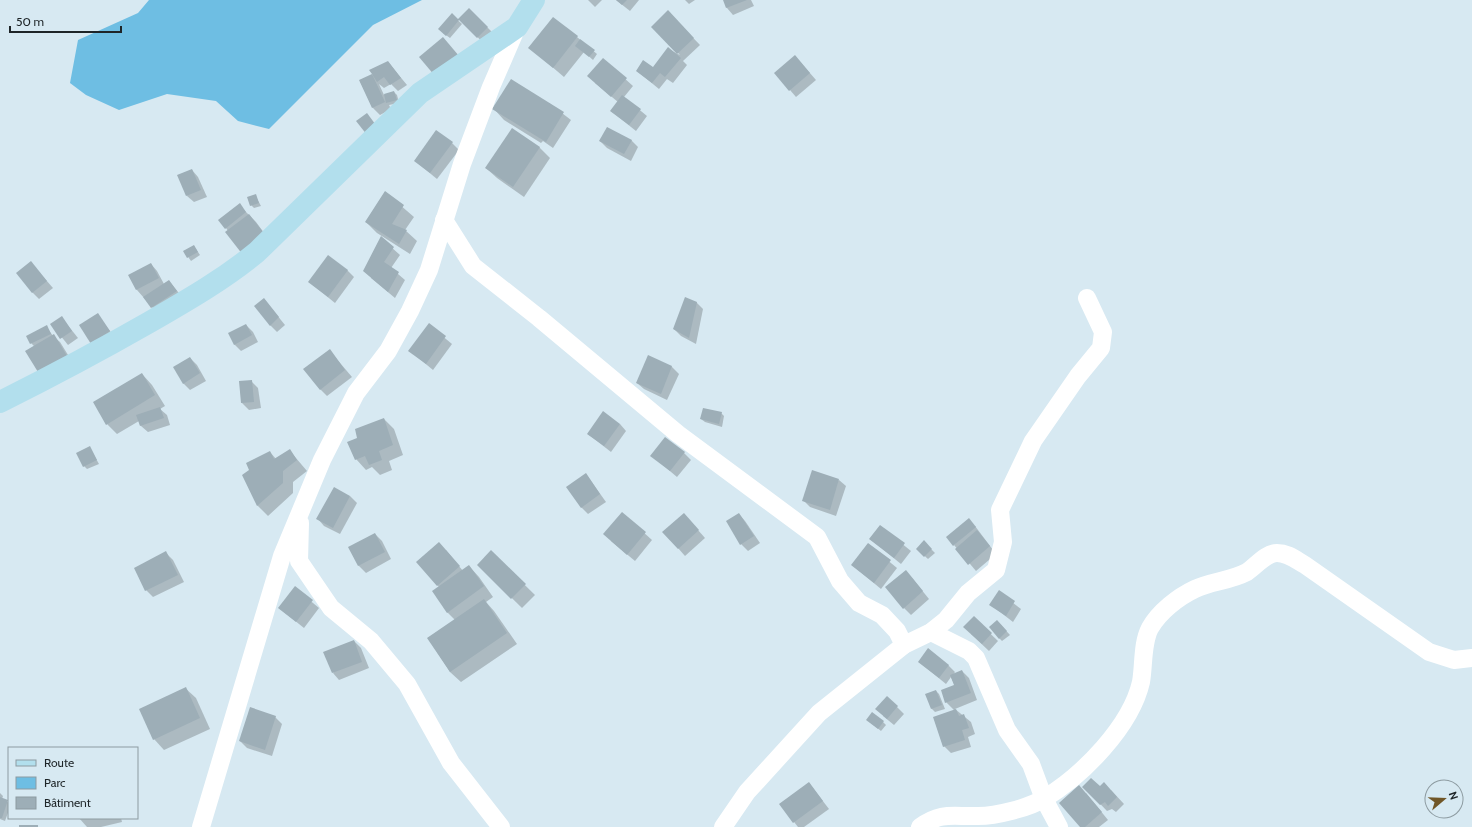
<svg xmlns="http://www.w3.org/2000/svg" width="1472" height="827" viewBox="0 0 1472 827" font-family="Cabin,sans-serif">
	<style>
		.green { fill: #6ebee3 }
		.shadow { fill: #0003 }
		.building { fill: #9daeb7 }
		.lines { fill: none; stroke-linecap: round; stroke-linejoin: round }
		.street { stroke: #fff; stroke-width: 18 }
		.secondary { stroke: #b2dfed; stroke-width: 22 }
	</style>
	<rect width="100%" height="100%" fill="#d7e9f2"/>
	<path class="green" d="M149,0H422L373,25L269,129L238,121L216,101L167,94L119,110L86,95L70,83L78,40L138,13Z"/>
	<g class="shadow">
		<path d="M588,0H602L595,7Z"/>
		<path d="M616,0H639L630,11Z"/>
		<path d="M685,0H695L689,4Z"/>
		<path d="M724,0H751L754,6L733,15L727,8Z"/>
		<path d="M469,9L494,34L484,44L460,18Z"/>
		<path d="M452,15L462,24L450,38L443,33Z"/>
		<path d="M674,18L700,45L683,61L687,65L673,83L667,79L659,89L637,71L653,68L668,49L680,55L652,27Z"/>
		<path d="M577,37L597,54L593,60L584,52L564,77L530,48Z"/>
		<path d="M795,56L816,80L796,97L790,90Z"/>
		<path d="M603,59L633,86L624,97L647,116L636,131L611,111L618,102L595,83Z"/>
		<path d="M388,62L407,85L398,91L391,84L384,88L379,84L384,95L394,92L397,95L399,103L389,105L391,109L380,115L373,108L360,81L373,75Z"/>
		<path d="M549,103L571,120L553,148L543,141L541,143L504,120L494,109Z"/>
		<path d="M631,140L638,147L631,161L607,148L600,141Z"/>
		<path d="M452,143L459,150L437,179L415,161Z"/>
		<path d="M539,147L550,158L524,197L497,178L486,168Z"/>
		<path d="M192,170L198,177L207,197L194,202L187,196Z"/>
		<path d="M385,192L414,217L405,230L417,241L410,254L377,233L366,222Z"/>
		<path d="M255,195L261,206L254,208L251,205Z"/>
		<path d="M239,205L256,222L273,245L228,231L226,228L220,220Z"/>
		<path d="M381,238L400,255L391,268L405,280L395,298L371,278Z"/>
		<path d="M194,246L200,255L191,261L184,251Z"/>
		<path d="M31,263L53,288L39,299L32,292Z"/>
		<path d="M151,264L157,271L164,284L169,281L183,298L159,315L137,290L130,276Z"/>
		<path d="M347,270L354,277L335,303L309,282Z"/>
		<path d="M264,299L285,325L277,332L270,325Z"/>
		<path d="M696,302L703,309L696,344L681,336L674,329Z"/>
		<path d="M97,314L116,339L99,350Z"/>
		<path d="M62,318L78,338L68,345L52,325Z"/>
		<path d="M246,325L253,332L258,342L241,351L234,344Z"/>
		<path d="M429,325L452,344L433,370L410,351Z"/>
		<path d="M46,326L53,336L60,342L73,363L34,346L31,343Z"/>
		<path d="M329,350L352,377L327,396L320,389Z"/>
		<path d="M648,357L672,367L679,374L667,400L644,389L637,383Z"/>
		<path d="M190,358L197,365L206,381L190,390L183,383Z"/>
		<path d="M142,374L152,385L165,406L160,409L167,415L170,425L148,432L141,426L139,421L117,434L107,424Z"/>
		<path d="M251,381L258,388L261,408L249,410L242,403Z"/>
		<path d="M721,413L724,416L722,427L705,422L701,419Z"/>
		<path d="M384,419L394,429L403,455L389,461L392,470L380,475L372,467L366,470L356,459L358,439Z"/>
		<path d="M620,424L626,431L611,452L588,434Z"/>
		<path d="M90,448L99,464L87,469L84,466Z"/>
		<path d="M290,451L307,471L293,482V493L268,516L257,505L251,470L270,452L276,459Z"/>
		<path d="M684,453L691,460L677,477L652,456Z"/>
		<path d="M586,474L606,502L588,514L581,507Z"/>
		<path d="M839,480L846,486L836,516L810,507L803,500Z"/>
		<path d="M350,496L357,503L340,534L324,526L318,519Z"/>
		<path d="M622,513L652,540L635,561L611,541Z"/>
		<path d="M739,514L745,521L760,543L748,551L741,544Z"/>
		<path d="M690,521L705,538L685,556L664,532Z"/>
		<path d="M880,526L911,551L901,564L870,539Z"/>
		<path d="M975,526L996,554L976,571L954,545Z"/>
		<path d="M375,534L382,541L391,559L366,573L359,566L349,548Z"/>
		<path d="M924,542L935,553L928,559L917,549Z"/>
		<path d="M868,544L897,568L881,589L852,565Z"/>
		<path d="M446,550L463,571L469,566L479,577L493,597L486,602L494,611L517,644L461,682L450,672L428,638L455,620L447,612L439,587L417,562Z"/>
		<path d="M491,552L535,595L522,608L478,565Z"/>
		<path d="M166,553L173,560L184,582L153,597L146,590Z"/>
		<path d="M912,578L929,599L911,615L904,608Z"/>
		<path d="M295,588L319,608L304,628L279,608Z"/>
		<path d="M999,592L1021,609L1013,622L991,605Z"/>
		<path d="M974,618L998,641L989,651L971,634Z"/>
		<path d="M1000,624L1010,635L1002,641L999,638Z"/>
		<path d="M354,641L361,648L369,668L339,680L333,673Z"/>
		<path d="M919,662L948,665L955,672L953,675L962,671L969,678L977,700L955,709L971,722L975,734L968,737L971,747L951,753L944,746L955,711L946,702L955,686L951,677L946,684Z"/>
		<path d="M185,688L196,698L210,729L164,750L154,739Z"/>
		<path d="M936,691L939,694L945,709L935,712L932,709L927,695Z"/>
		<path d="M887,697L904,714L894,725L883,716Z"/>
		<path d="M275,717L282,724L272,756L247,748L240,741Z"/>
		<path d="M883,722L886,725L881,731L871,723Z"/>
		<path d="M809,783L829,809L804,827H798L780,804Z"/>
		<path d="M1084,787L1111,790L1124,804L1116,812L1112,809L1107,811Z"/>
		<path d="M0,793L3,796L2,799L9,803V810L5,821L0,819Z"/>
		<path d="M1086,793L1108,820L1099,827H1081Z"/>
		<path d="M79,818H121L122,822L101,827H87Z"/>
	</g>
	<g class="building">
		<path d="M616,0H627L622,5Z"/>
		<path d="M723,0H747L726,8Z"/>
		<path d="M469,8L488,27L477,38L459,20L446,36L438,29L452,13L458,19Z"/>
		<path d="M668,10L694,38L677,54L651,27Z"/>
		<path d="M553,17L578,36L553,68L528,48Z"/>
		<path d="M443,37L459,56L435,76L419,57Z"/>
		<path d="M580,39L595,50L589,57L575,46Z"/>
		<path d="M668,47L681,58L665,77L660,73L652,83L636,71L643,60L653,67Z"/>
		<path d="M795,55L810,73L789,91L774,73Z"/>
		<path d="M603,58L627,78L611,97L587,76Z"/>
		<path d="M388,61L401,78L390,85L384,77L377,82L372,74L385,102L372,108L359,80L372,74L369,70Z"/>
		<path d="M511,79L564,112L546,142L492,109Z"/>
		<path d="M394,91L397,100L386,103L384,94Z"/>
		<path d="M622,95L641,109L629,125L610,111Z"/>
		<path d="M367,113L381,132L371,140L356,121Z"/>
		<path d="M607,127L632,140L624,154L599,141Z"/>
		<path d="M512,128L540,147L513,187L485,168Z"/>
		<path d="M436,130L453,142L430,173L414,161Z"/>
		<path d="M192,169L201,190L186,196L177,175Z"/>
		<path d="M385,191L404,205L392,224L407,230L399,244L365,222Z"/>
		<path d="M256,194L259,203L250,206L247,197Z"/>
		<path d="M240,203L246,212L225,229L218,220Z"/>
		<path d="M249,214L267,237L243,255L225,232Z"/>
		<path d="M381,236L394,247L384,262L399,272L388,292L363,271Z"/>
		<path d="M194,245L198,252L187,258L183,251Z"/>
		<path d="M328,255L348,270L328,297L308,282Z"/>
		<path d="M31,261L47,281L32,293L16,273Z"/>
		<path d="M151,263L159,278L136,290L128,275Z"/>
		<path d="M169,280L177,291L151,308L143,297Z"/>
		<path d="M685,297L697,302L689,338L673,329Z"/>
		<path d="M264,298L279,317L270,326L254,306Z"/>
		<path d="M98,313L110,331L91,344L79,325Z"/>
		<path d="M62,316L72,331L60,339L50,324Z"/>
		<path d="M429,323L446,336L426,364L408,351Z"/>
		<path d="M246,324L252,335L234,345L228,333Z"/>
		<path d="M47,325L51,334L30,344L26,336Z"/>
		<path d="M54,334L67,356L38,372L25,351Z"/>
		<path d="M330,349L345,370L320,390L303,369Z"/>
		<path d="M648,355L672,366L661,394L636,383Z"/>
		<path d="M190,357L200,373L183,384L173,367Z"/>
		<path d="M142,373L155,395L106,425L93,402Z"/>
		<path d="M252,380L254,402L241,403L239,381Z"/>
		<path d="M160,407L164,418L140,426L136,415Z"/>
		<path d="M703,408L722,412L719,424L700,419Z"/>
		<path d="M603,411L620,424L604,446L587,434Z"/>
		<path d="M384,418L393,445L379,451L382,460L369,465L365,456L355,460L347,442L357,438L355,429Z"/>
		<path d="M665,437L685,452L670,471L650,456Z"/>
		<path d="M90,446L97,460L83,467L76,453Z"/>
		<path d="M290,449L297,460L283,471V483L257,506L242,475L249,470L246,463L270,451L274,459Z"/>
		<path d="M812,470L839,479L830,510L802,501Z"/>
		<path d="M586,473L600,494L581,508L566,487Z"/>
		<path d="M334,487L350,496L333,528L316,519Z"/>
		<path d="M622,512L646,532L627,555L603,534Z"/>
		<path d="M684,513L699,530L678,549L662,532Z"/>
		<path d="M739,513L754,536L740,545L726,521Z"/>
		<path d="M969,518L976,527L953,546L946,537Z"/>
		<path d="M880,525L905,543L894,558L869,539Z"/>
		<path d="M977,530L990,546L968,565L955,549Z"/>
		<path d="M375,533L385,552L358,566L348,547Z"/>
		<path d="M924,540L932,549L924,557L916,549Z"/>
		<path d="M439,542L460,566L437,586L416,562Z"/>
		<path d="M868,543L891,560L874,583L851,565Z"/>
		<path d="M491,550L526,584L511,599L477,565Z"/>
		<path d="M166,551L178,575L145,591L134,568Z"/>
		<path d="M469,565L484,586L447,613L432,591Z"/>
		<path d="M906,570L923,591L903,609L885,587Z"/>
		<path d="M295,586L313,600L296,622L278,608Z"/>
		<path d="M999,590L1015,601L1006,616L989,605Z"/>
		<path d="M484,599L507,633L450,672L427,638Z"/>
		<path d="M974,616L992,633L982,644L963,627Z"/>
		<path d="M997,620L1007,631L999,639L989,627Z"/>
		<path d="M354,640L362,662L332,673L323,652Z"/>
		<path d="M928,648L949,665L939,678L918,662Z"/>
		<path d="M962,670L971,693L945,703L941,690L954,685L950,675Z"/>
		<path d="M186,687L200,718L153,740L139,709Z"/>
		<path d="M936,690L942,705L931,709L925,694Z"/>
		<path d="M887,696L898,706L887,719L875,709Z"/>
		<path d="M250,707L276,716L265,750L239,741Z"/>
		<path d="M956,709L959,716L964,714L969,728L962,730L965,740L943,747L933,717Z"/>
		<path d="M872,712L884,721L878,729L866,720Z"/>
		<path d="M1091,778L1100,786L1104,782L1117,797L1108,806L1105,802L1100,805L1082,787Z"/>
		<path d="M809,782L823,801L793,823L779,804Z"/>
		<path d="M1079,785L1102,812L1085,827H1080L1059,803Z"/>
		<path d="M0,797L8,800L2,818H0Z"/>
		<rect x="19" y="825" width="19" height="2"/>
	</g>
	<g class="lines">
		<g class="street">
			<path d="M444,220L473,266L539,318L678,434L817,537L840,581L859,603L882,615L897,631L904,645"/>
			<path d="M300,523L299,561L331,608L371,641L407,684L451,763L501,827"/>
			<path d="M931,632L969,651L976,658L1007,730L1031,764L1044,799L1059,827"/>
			<path d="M201,827L282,556L322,460L356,393L388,351L410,311L429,270L462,164L491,87L517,27"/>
			<path d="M723,827L747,792L819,713L904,645L931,632L946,620L968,593L996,570L1003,542L1000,510L1033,441L1078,376L1101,348L1103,332L1087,298"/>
			<path d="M920,827C942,811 954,817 978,816C996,816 1029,808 1045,798C1083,775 1131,726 1141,682C1144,665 1142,643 1150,628C1159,612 1178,597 1195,589C1212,581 1230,581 1247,572C1256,566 1266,553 1277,553C1288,553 1296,560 1305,565L1429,652L1454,660L1472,658"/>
		</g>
		<path class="secondary" d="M0,402C50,377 99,351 148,323C186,301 223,280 257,252L420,93L517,27L534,0"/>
	</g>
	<rect x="8" y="747" width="130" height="72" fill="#d7e9f2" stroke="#8d9ba1"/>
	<rect x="16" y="760" width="20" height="6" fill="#b2dfed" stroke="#8d9ba1"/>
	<text x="44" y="767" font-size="12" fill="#1e2528">Route</text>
	<rect x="16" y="777" width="20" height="12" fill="#6ebee3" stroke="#8d9ba1"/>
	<text x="44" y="787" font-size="12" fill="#1e2528">Parc</text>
	<rect x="16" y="797" width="20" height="12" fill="#9daeb7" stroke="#8d9ba1"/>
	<text x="44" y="807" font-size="12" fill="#1e2528">Bâtiment</text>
	<g transform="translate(1444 799) rotate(71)"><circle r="19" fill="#d7e9f2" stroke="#8d9ba1"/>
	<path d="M0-3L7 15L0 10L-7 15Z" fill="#705627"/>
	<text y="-6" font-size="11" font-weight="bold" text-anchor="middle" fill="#1e2528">N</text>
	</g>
	<path d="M10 26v6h111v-6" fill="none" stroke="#1e2528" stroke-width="2"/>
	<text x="16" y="26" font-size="12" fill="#1e2528" stroke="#d7e9f2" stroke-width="3" paint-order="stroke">50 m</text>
</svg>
